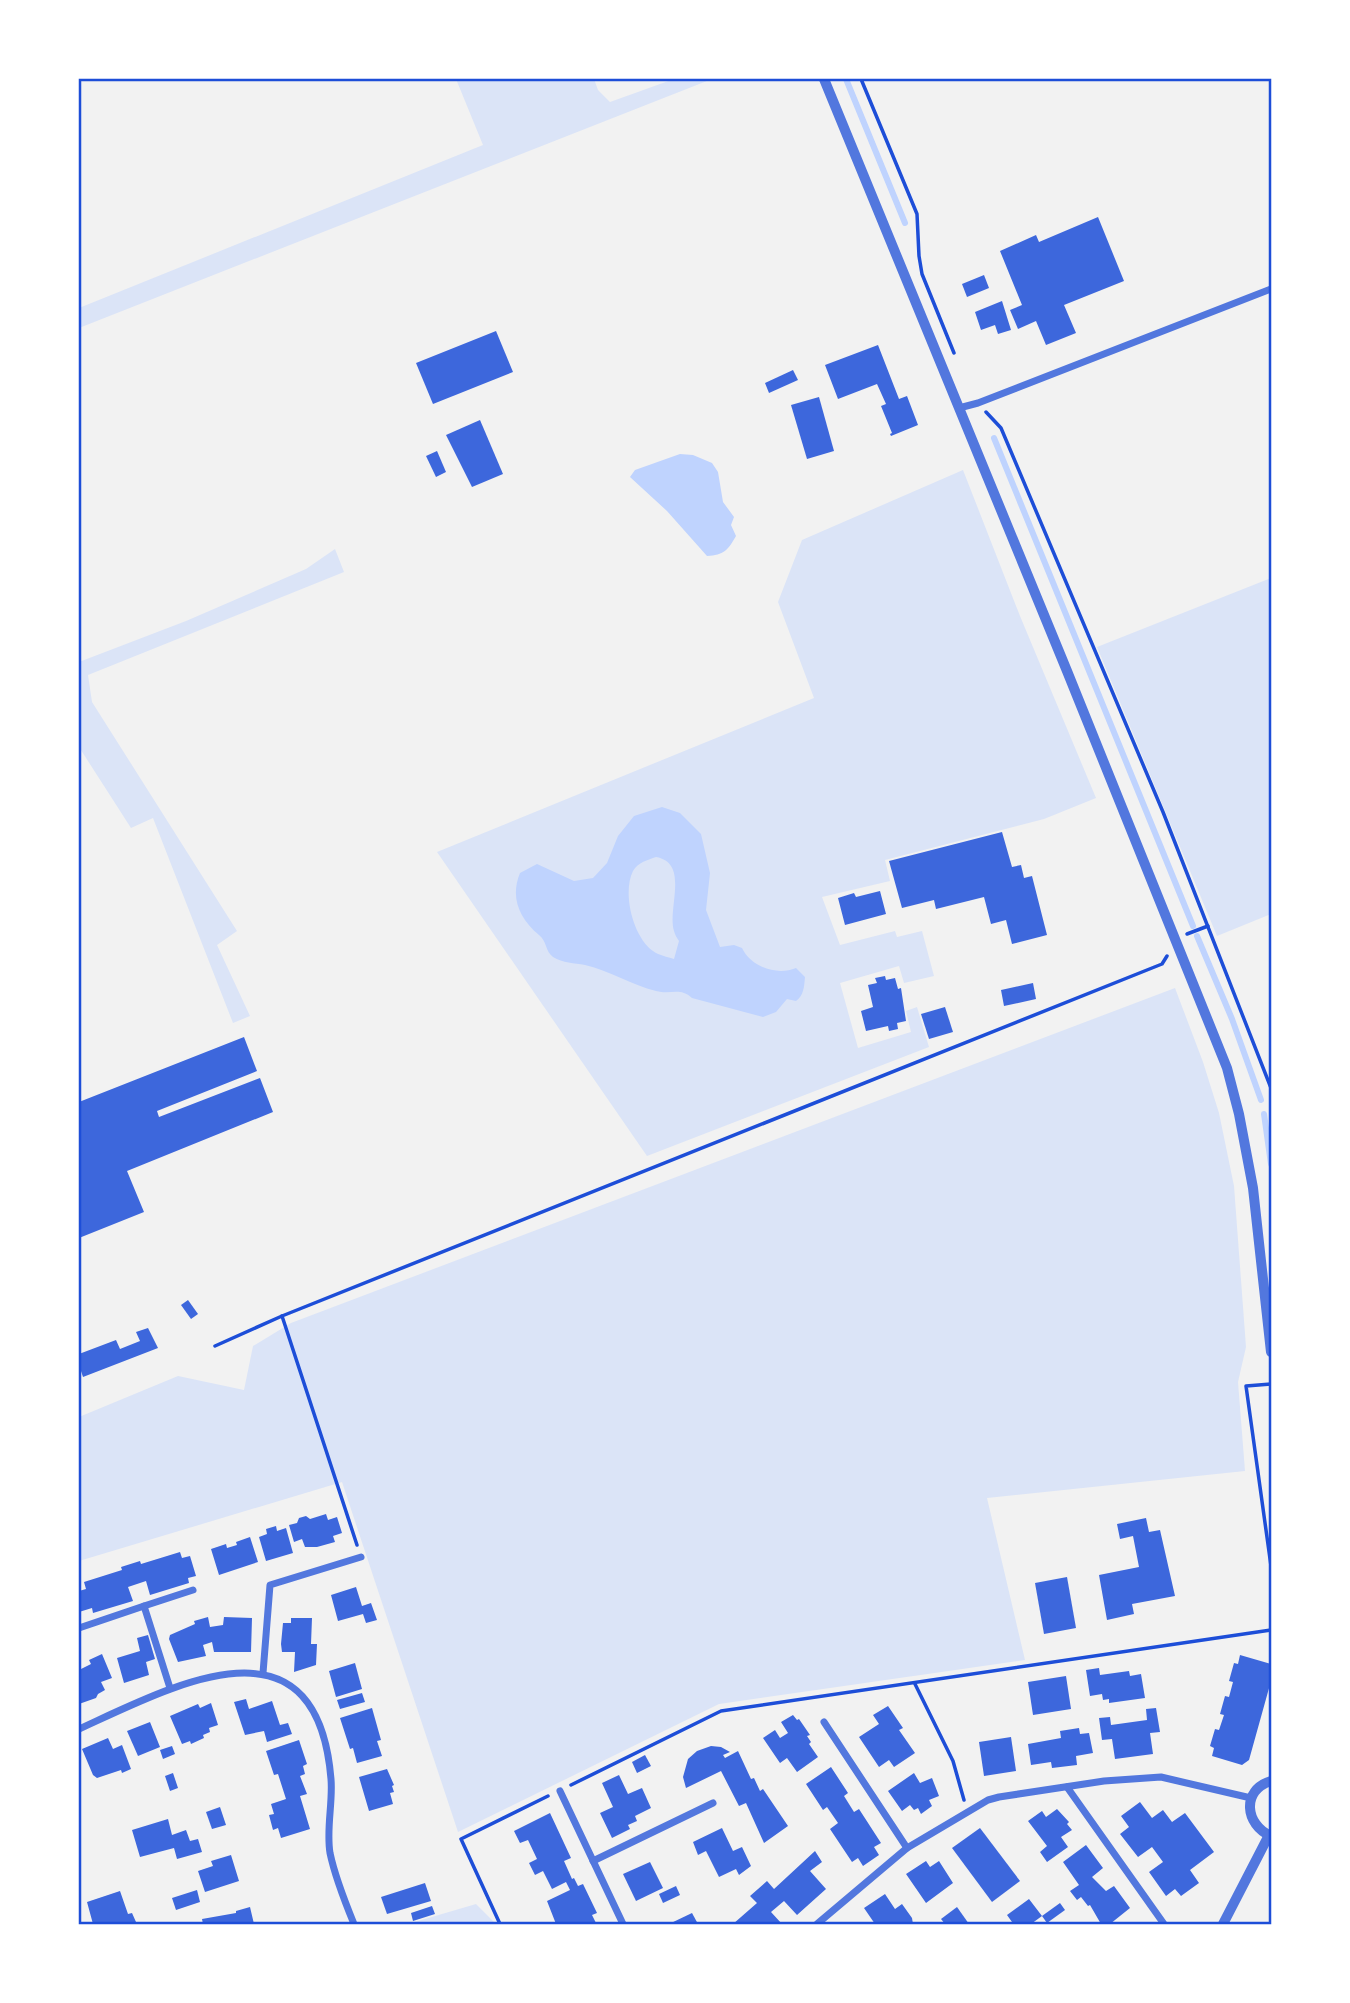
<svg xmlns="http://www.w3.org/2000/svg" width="1350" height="2003" viewBox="0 0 1350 2003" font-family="'Varela Round',sans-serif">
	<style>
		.green { fill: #dbe4f7 }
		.water { fill: #bfd3fe; fill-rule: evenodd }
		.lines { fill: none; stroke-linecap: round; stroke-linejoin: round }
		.stream { stroke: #bfd3fe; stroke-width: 6 }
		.building { fill: #3d67dc }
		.path { stroke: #1d4ed8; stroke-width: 3.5 }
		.minor { stroke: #5277de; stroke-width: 7 }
		.tertiary { stroke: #5277de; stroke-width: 10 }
		.neatline { fill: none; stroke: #1d4ed8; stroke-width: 2.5 }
	</style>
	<rect width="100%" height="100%" fill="#f2f2f2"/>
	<g class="green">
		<path d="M456,79H594L598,90L610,102L674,79H712L79,328V308L483,145Z"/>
		<path d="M963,470L1020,616L1096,798L1044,819L885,860L890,881L822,897L840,945L895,931L897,937L922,931L934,976L904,983L899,966L840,983L858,1048L911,1032L906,1011L917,1007L929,1047L647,1156L437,852L814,698L778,602L802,540Z"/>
		<path d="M335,549L344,572L88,675L92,702L237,931L217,945L250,1016L233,1023L153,818L131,828L79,747V662L186,621L306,569Z"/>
		<path d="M1271,578V914L1217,936L1097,647Z"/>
		<path d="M1175,988L1203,1062L1219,1113L1234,1186L1246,1347L1238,1382L1245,1471L987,1498L1025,1660L719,1704L458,1832L342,1482L79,1561V1417L178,1376L244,1390L253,1346L291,1323Z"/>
		<path d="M476,1904L496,1924H408Z"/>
	</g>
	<g class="water">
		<path d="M680,454L693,455L712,463L718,472L723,502L734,517L731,525L736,536C728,550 724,555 707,556L667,511L630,477L635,470Z"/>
		<path d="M662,807L680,813L701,834L710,873L706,910L720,947L734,945L742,948C751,967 777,976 796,968L805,977C804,987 804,995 796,1001L787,999L776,1012L763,1017L692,998C680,987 671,995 656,991C632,985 610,971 585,965C574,963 563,963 553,957C545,951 547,941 539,935C519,918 510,897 520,873L537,864L574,881L593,878L607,863L618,836L634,816ZM656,857C690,863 667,909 674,931C675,935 677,938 679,941L674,959C668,957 658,955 653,951C633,937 622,893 633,871C638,862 648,860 656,857Z"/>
	</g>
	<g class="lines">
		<g class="stream">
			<path d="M846,79L905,223"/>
			<path d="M994,438L1193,926"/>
			<path d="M1197,936L1232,1019L1261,1100"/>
			<path d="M1264,1114L1271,1164"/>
		</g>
	</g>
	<g class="building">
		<path d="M1098,217L1124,281L1064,305L1076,333L1046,345L1036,321L1018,329L1010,310L1022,305L1000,251L1036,235L1039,242Z"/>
		<path d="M984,275L989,288L967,297L962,284Z"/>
		<path d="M1002,301L1011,330L998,334L995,325L981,330L975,312Z"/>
		<path d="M496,331L513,372L433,404L416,363Z"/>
		<path d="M878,345L899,399L907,396L918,425L891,436L890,434L892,433L881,406L886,404L877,384L838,399L825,365Z"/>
		<path d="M793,370L798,380L769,393L765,383Z"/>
		<path d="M819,397L834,451L807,459L791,405Z"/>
		<path d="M480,420L503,474L472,487L446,435Z"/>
		<path d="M437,451L446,472L436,477L426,456Z"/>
		<path d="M1002,832L1012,867L1021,865L1024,878L1032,876L1047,935L1012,944L1006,920L991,924L984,897L936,909L934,900L902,908L889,861Z"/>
		<path d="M880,891L886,914L845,925L838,898L854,893L856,897Z"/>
		<path d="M885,976L886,980L895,978L898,989L901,988L906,1021L897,1023L898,1029L889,1031L888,1026L866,1031L861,1011L873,1007L868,985L877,983L875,978Z"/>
		<path d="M1033,983L1036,999L1004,1006L1001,990Z"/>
		<path d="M945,1007L953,1032L929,1039L921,1014Z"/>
		<path d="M244,1037L257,1071L157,1111L159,1117L260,1078L273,1112L127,1171L144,1212L79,1238V1102Z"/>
		<path d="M188,1300L198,1314L191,1319L181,1305Z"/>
		<path d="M148,1328L158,1348L83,1377L79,1365V1354L116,1340L120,1349L140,1341L136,1332Z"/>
		<path d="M326,1514L328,1520L337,1517L342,1533L333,1536L335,1542L317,1547H305L302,1539L294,1542L289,1525L297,1523L299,1518L306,1516L310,1519Z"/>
		<path d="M1146,1518L1149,1532L1160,1530L1175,1596L1132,1604L1134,1614L1107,1620L1099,1575L1139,1567L1133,1536L1120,1539L1117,1524Z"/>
		<path d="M276,1526L277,1531L286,1528L293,1553L266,1561L259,1537L267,1534L266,1529Z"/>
		<path d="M250,1537L258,1562L219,1575L211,1549L226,1544L227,1548L237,1545L236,1542Z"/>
		<path d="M180,1552L182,1558L190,1556L196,1576L188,1578L189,1583L150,1595L146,1581L128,1587L133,1601L93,1613L92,1608L79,1612V1591L86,1589L84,1582L122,1570L121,1567L140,1561L141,1564Z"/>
		<path d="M1067,1577L1076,1628L1044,1634L1035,1583Z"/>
		<path d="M356,1587L362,1606L371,1603L377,1620L366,1623L363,1614L338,1621L331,1595Z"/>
		<path d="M208,1617L210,1627L223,1625L224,1617L252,1618L251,1652H214L212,1642L203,1645L206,1656L178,1662L169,1639L170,1635L195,1624L194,1621Z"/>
		<path d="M291,1618H312L311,1644H317L316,1665L294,1672L295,1652H282L281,1644L283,1623H291Z"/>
		<path d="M148,1635L155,1659L146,1662L149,1675L124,1683L117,1658L140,1651L137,1638Z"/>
		<path d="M102,1654L112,1678L101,1682L105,1690L98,1694L96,1698L79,1704V1670L91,1664L89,1660Z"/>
		<path d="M1240,1655L1271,1664V1681L1249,1760L1242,1765L1212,1756L1214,1748L1210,1746L1215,1729L1219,1730L1224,1715L1220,1714L1225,1696L1229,1697L1233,1682L1229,1681L1234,1663L1238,1664Z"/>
		<path d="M355,1663L362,1689L336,1697L329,1671Z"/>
		<path d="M1099,1668L1100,1675L1129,1671L1130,1676L1141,1674L1145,1698L1109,1703V1699L1103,1700L1102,1694L1090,1696L1086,1670Z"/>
		<path d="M1066,1676L1071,1709L1033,1715L1028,1682Z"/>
		<path d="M362,1693L365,1702L340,1709L337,1700Z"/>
		<path d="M246,1699L249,1709L272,1701L280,1725L288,1723L292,1734L267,1742L264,1731L245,1735L234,1702Z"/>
		<path d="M211,1703L218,1725L209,1728L210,1732L203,1735L204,1738L191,1744L190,1741L182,1744L170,1716L198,1704L200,1708Z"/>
		<path d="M888,1706L903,1728L899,1730L915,1753L894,1767L889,1760L879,1767L859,1737L879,1724L873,1715Z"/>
		<path d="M372,1708L381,1740L377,1741L382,1756L357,1763L353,1748L350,1749L340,1718Z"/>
		<path d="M1156,1708L1160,1732L1150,1733L1153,1754L1115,1759L1112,1739L1102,1740L1099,1718L1110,1717L1111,1725L1147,1720L1146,1709Z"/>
		<path d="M793,1715L797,1720L799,1719L810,1735L807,1736L811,1742L809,1744L818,1757L797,1772L787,1758L780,1763L763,1738L775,1730L780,1738L788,1733L781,1722Z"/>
		<path d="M150,1722L160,1747L138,1756L127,1731Z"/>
		<path d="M1079,1728L1080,1734L1089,1733L1093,1753L1076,1756L1077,1765L1052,1768L1051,1762L1031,1765L1028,1744L1061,1738L1060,1731Z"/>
		<path d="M1011,1737L1016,1771L984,1776L979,1742Z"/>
		<path d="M108,1738L113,1749L122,1745L131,1769L122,1773L121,1770L97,1778L93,1775L82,1749Z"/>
		<path d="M299,1740L307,1764L303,1766L305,1774L300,1776L307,1794L300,1796L310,1829L281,1838L278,1828L273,1830L269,1815L274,1814L271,1804L286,1799L278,1774L274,1775L266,1751Z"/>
		<path d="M172,1746L175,1754L163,1759L160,1750Z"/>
		<path d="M711,1746L721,1747L730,1752L723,1755L725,1758L738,1751L751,1779L754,1778L760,1791L763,1789L788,1826L764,1843L746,1803L739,1806L721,1771L686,1788L683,1777L688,1759L697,1751Z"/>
		<path d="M645,1755L651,1766L637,1773L632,1762Z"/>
		<path d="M831,1767L848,1793L844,1796L854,1812L859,1809L881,1843L874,1847L879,1855L863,1866L858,1858L852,1862L830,1829L838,1823L827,1807L823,1810L806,1784Z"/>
		<path d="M387,1769L394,1785L392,1786L394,1792L390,1793L393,1804L369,1811L359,1777Z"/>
		<path d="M173,1773L178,1788L170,1791L165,1776Z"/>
		<path d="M914,1773L920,1783L932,1778L939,1796L929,1800L932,1806L921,1814L918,1808L914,1810L910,1805L902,1811L888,1791Z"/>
		<path d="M619,1775L628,1794L642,1788L651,1808L635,1816L637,1821L628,1825L630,1829L612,1838L600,1813L613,1807L602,1783Z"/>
		<path d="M1140,1802L1152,1818L1163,1810L1172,1822L1185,1813L1214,1852L1190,1870L1199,1883L1181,1896L1175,1889L1166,1896L1149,1872L1163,1862L1152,1847L1138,1857L1120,1834L1129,1827L1121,1816Z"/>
		<path d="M220,1807L226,1825L212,1829L206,1812Z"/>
		<path d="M1057,1809L1069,1822L1067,1824L1072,1830L1061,1837L1068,1847L1047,1862L1040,1852L1047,1846L1028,1821L1042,1811L1046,1817Z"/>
		<path d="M550,1813L571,1858L564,1861L572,1879L574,1878L578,1886L583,1884L597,1913L592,1915L596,1923L593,1924H556L547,1901L570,1890L566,1882L552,1889L543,1871L535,1875L529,1863L537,1859L528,1840L520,1843L514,1831Z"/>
		<path d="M168,1819L172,1835L186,1830L190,1841L198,1839L202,1852L177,1859L174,1848L140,1857L132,1830Z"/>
		<path d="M722,1828L733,1851L742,1847L751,1866L739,1875L736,1869L719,1877L706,1851L698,1855L693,1842Z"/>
		<path d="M980,1828L1020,1881L992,1902L952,1848Z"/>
		<path d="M1086,1845L1103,1868L1092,1877L1106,1891L1114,1886L1130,1908L1110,1924H1101L1090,1905L1088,1906L1081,1897L1077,1900L1070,1891L1079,1885L1063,1862Z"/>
		<path d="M815,1851L822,1862L810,1871L826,1889L797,1915L784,1901L771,1912L782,1924H733L757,1903L750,1896L767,1881L774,1889Z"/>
		<path d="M231,1855L239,1881L205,1892L198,1871L213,1866L211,1861Z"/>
		<path d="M926,1861L930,1867L939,1861L953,1883L926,1903L906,1874Z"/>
		<path d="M650,1862L663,1888L636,1901L623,1874Z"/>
		<path d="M425,1883L431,1901L387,1914L381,1897Z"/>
		<path d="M676,1886L680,1895L663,1903L659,1894Z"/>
		<path d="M197,1890L200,1902L176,1910L172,1898Z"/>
		<path d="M120,1891L128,1914L132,1913L136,1922L111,1924L110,1922L93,1924L87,1902Z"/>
		<path d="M885,1894L895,1909L902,1904L912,1918L913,1924H875L864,1908Z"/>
		<path d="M1029,1899L1042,1916L1031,1924H1010L1012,1922L1007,1915Z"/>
		<path d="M1060,1903L1065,1910L1047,1923L1042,1916Z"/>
		<path d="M432,1906L435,1914L413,1921L411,1913Z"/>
		<path d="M250,1907L254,1924H203L202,1919L236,1913V1911Z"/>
		<path d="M957,1907L969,1924H945L941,1919Z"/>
		<path d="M692,1913L698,1924H669Z"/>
	</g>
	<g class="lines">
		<g class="path">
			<path d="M861,79L917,214L919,256L922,274L954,353"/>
			<path d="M986,412L1001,428L1163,812L1271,1088"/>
			<path d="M1187,934L1208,926"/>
			<path d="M282,1316L357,1545"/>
			<path d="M215,1346L282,1316L1162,964L1167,956"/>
			<path d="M1271,1384L1246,1386L1271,1566"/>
			<path d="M915,1684L953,1761L964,1800"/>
			<path d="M571,1785L721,1711L1271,1630"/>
			<path d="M500,1924L461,1839L548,1796"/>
		</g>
		<g class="minor">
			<path d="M959,408L978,403L1271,289"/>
			<path d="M79,1628L144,1606"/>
			<path d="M263,1673L270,1585L361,1557"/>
			<path d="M170,1688L144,1606L193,1590"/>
			<path d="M824,1722L907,1848"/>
			<path d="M79,1729C175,1685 317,1608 331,1779C333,1803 326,1829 330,1853C335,1877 345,1902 354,1924"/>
			<path d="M1067,1787L1164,1924"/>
			<path d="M560,1791L623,1924"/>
			<path d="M593,1861L713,1803"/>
			<path d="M817,1924L907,1848L988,1800L999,1797L1104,1781L1161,1777L1251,1798"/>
		</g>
		<g class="tertiary">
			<path d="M824,79L1067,671L1227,1068L1239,1114L1253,1188L1271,1352"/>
			<path d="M1271,1781C1241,1790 1245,1825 1271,1836"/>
			<path d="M1223,1924L1269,1835"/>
		</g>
	</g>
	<rect width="1350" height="2003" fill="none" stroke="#ffffff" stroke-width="161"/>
	<rect x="80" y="80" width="1190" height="1843" class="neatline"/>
</svg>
